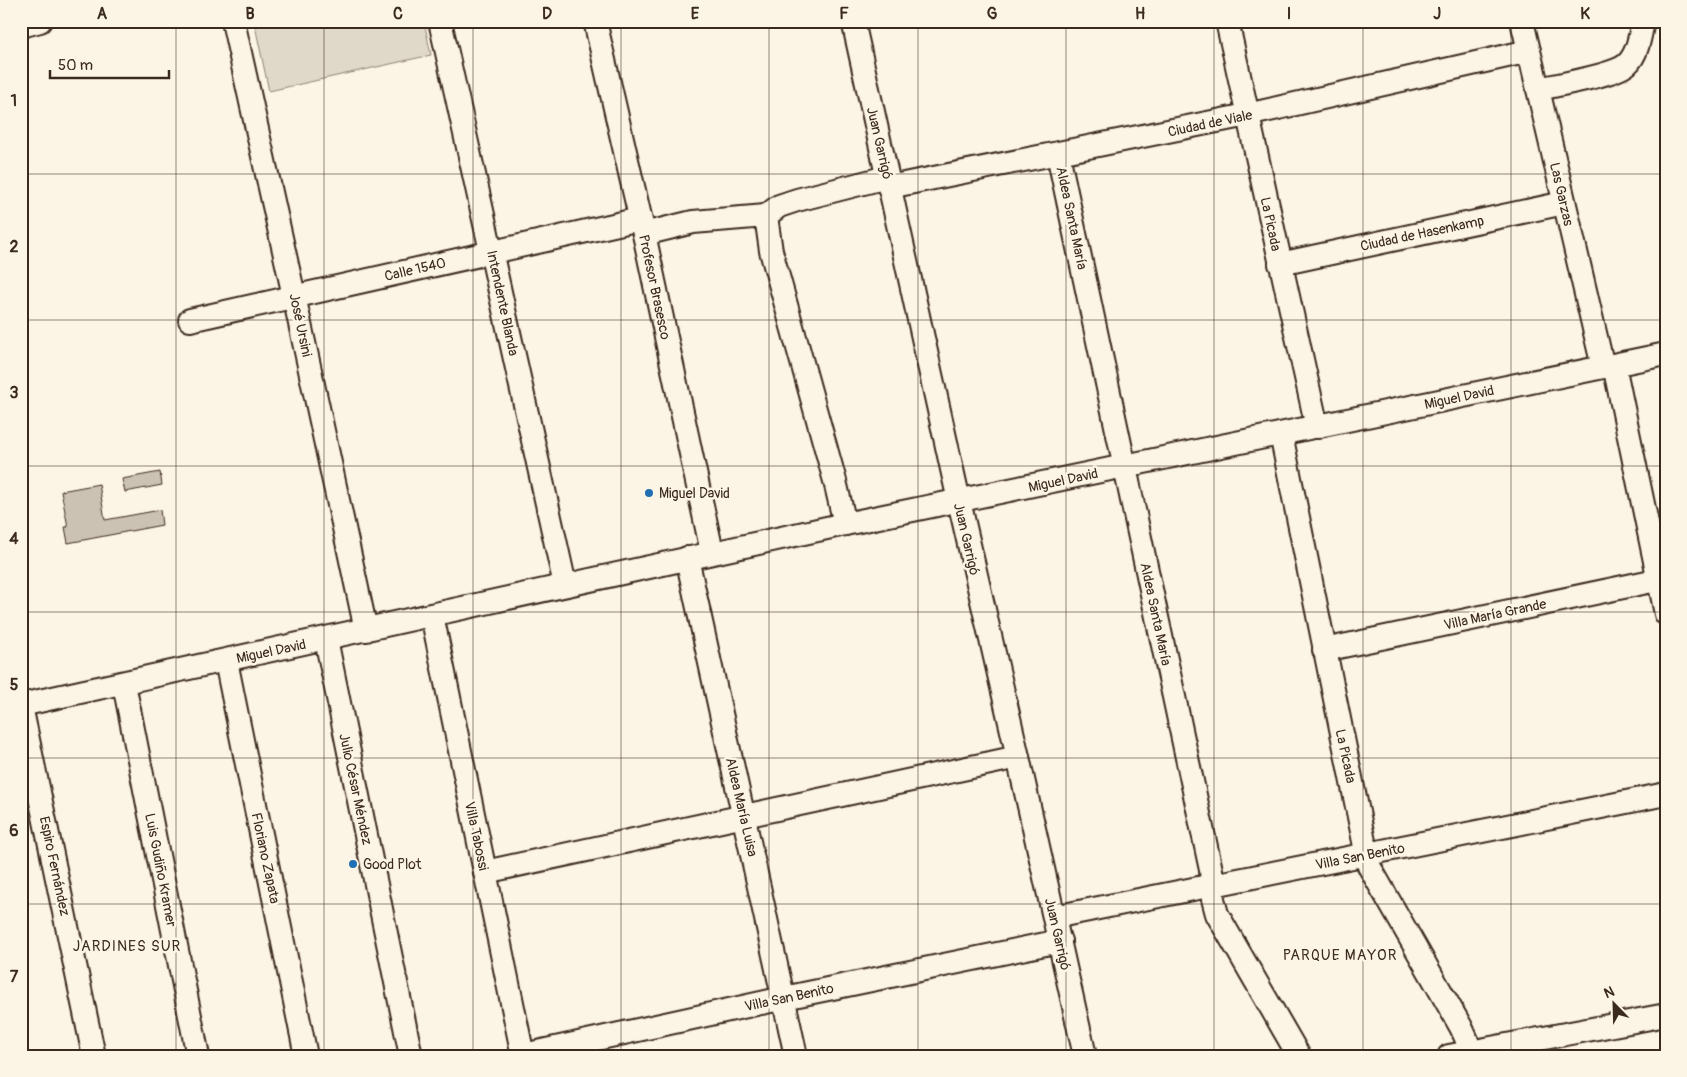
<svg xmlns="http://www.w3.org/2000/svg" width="1687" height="1077" viewBox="0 0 1687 1077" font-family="Pangolin,sans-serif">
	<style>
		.green { fill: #e0d8c8; stroke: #8e8173 }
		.building { fill: #ccc2b3; stroke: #3b2a1e }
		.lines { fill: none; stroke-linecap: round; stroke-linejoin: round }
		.minor-casing { stroke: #3b2a1e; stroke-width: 26 }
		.minor { stroke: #fcf5e5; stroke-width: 22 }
		.grid { fill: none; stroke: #3b2a1e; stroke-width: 1; stroke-opacity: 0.55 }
		.poi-dot { fill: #1f6fb2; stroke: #fcf5e5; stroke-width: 2 }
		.labels { text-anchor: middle; stroke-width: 5; stroke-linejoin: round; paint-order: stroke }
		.street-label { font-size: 14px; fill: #3b2a1e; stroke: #fcf5e5 }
		.poi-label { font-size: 14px; fill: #3b2a1e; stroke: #fcf5e5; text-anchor: start }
		.neighbourhood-label { font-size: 15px; letter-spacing: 1px; fill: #3b2a1e; stroke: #fcf5e5 }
		.neatline { fill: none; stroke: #3b2a1e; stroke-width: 2 }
		.grid-label { font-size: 16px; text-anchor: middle; font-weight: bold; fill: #3b2a1e }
	</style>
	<rect width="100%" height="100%" fill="#fcf5e5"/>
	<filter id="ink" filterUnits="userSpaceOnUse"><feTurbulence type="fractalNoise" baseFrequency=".02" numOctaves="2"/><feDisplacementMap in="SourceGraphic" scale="10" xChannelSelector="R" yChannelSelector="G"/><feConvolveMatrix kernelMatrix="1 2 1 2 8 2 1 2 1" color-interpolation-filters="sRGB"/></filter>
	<g filter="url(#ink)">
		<path class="green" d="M254,21H424L431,55L269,91Z"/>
		<g class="building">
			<path d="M160,472L162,485L125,492L122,479Z"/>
			<path d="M99,484L105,520L160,510L162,525L68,543L65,527H68L61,491Z"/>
		</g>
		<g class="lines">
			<defs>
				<g id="minor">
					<path d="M233,21L294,296L366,630"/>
					<path d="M440,21L565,585"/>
					<path d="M595,21L644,234L712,552"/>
					<path d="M853,21L959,501L1018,757L1085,1056"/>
					<path d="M1227,21L1317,427"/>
					<path d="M1522,21L1603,367"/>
					<path d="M21,26L40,21"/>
					<path d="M1538,89C1557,85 1615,75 1627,64C1638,54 1640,35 1643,21"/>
					<path d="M1058,154L1211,870L1213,899L1217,914L1299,1056"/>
					<path d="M889,187L1247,115L1529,51"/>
					<path d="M644,234L693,222L766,216"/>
					<path d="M1280,264L1564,203"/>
					<path d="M190,320L640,219"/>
					<path d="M1614,365L1666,614"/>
					<path d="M1281,434L1369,866L1461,1027L1466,1038L1472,1056"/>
					<path d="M845,524L835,481L771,251L766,216L779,206L797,200L887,177"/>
					<path d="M687,558L796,1056"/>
					<path d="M432,615L523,1056"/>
					<path d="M326,639L411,1056"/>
					<path d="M1324,650L1666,578"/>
					<path d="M226,661L306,1056"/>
					<path d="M124,684L198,1056"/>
					<path d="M21,705L845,524L1666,354"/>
					<path d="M21,706L94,1056"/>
					<path d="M485,872L1018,757"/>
					<path d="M1054,917L1666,794"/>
					<path d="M519,1056L784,998L1060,941"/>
					<path d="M1449,1056L1666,1015"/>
				</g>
			</defs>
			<use href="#minor" class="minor-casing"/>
			<use href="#minor" class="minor"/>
		</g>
	</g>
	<path class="grid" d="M176,21V1056M324,21V1056M473,21V1056M621,21V1056M769,21V1056M918,21V1056M1066,21V1056M1214,21V1056M1363,21V1056M1511,21V1056M21,174H1666M21,320H1666M21,466H1666M21,612H1666M21,758H1666M21,904H1666"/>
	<g class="poi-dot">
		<circle cx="649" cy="493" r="5"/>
		<circle cx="353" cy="864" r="5"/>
	</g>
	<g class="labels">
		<g class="street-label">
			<text transform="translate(1210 123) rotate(-12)" y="5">Ciudad de Viale</text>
			<text transform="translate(880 143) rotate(77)" y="5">Juan Garrigó</text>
			<text transform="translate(1562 194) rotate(77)" y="5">Las Garzas</text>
			<text transform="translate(1072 218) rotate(78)" y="5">Aldea Santa María</text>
			<text transform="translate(1271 224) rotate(78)" y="5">La Picada</text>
			<text transform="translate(1422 233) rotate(-12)" y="5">Ciudad de Hasenkamp</text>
			<text transform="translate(415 269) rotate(-13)" y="5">Calle 1540</text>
			<text transform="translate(655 287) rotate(78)" y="5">Profesor Brasesco</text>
			<text transform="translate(503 303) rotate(78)" y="5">Intendente Blanda</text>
			<text transform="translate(301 325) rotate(78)" y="5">José Ursini</text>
			<text transform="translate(1459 397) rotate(-12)" y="5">Miguel David</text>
			<text transform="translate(1063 480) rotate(-12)" y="5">Miguel David</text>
			<text transform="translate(967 539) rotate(77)" y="5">Juan Garrigó</text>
			<text transform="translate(1156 614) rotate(78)" y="5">Aldea Santa María</text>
			<text transform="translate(1495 614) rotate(-12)" y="5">Villa María Grande</text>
			<text transform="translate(271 651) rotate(-12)" y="5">Miguel David</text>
			<text transform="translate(1346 756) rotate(78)" y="5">La Picada</text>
			<text transform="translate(356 789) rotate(78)" y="5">Julio César Méndez</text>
			<text transform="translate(742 807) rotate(77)" y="5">Aldea María Luisa</text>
			<text transform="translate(477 836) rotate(78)" y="5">Villa Tabossi</text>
			<text transform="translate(1360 856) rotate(-11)" y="5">Villa San Benito</text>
			<text transform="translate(266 858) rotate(78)" y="5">Floriano Zapata</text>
			<text transform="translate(55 866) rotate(78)" y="5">Espiro Fernández</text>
			<text transform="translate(161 870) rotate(79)" y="5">Luis Gudiño Kramer</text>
			<text transform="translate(1058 934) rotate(77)" y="5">Juan Garrigó</text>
			<text transform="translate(789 997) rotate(-12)" y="5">Villa San Benito</text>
		</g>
		<g class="poi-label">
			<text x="659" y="498">Miguel David</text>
			<text x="363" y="869">Good Plot</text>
		</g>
		<g class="neighbourhood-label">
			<text x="127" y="951">JARDINES SUR</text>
			<text x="1340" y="960">PARQUE MAYOR</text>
		</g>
	</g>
	<rect width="1687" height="1077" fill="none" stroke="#fcf5e5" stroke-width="55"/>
	<g transform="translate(1614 1004) rotate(337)" stroke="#fcf5e5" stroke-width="4" paint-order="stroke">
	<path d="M0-4L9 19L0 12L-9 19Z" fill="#3b2a1e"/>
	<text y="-8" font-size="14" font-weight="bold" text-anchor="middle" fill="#3b2a1e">N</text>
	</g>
	<path d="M50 70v8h119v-8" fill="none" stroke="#3b2a1e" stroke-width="2.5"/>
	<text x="58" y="70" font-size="15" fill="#3b2a1e" stroke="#fcf5e5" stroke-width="4" paint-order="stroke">50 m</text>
	<rect x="28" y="28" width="1632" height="1022" class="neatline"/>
	<g class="grid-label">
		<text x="102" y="19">A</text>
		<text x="250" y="19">B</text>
		<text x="398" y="19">C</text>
		<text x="547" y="19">D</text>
		<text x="695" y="19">E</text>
		<text x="844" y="19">F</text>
		<text x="992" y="19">G</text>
		<text x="1140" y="19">H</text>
		<text x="1289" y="19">I</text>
		<text x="1437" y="19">J</text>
		<text x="1585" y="19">K</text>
		<text x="14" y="106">1</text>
		<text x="14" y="252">2</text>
		<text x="14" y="398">3</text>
		<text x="14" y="544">4</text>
		<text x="14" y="690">5</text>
		<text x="14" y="836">6</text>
		<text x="14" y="982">7</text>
	</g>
</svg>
